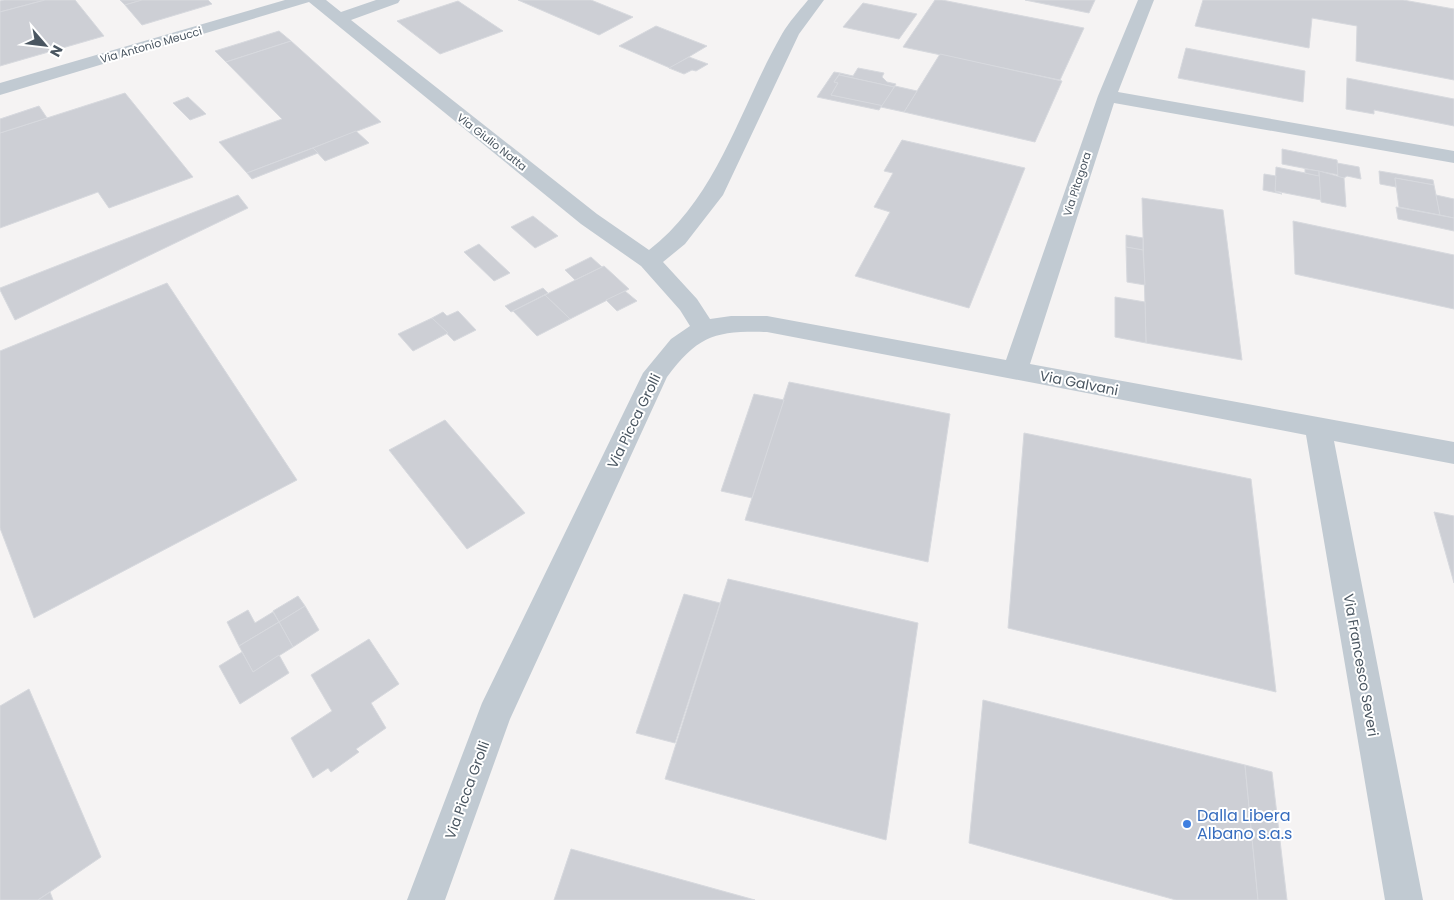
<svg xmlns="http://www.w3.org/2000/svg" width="1454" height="900" viewBox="0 0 1454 900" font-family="Poppins,sans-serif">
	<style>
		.building { fill: #cdcfd5; stroke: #d7d9de }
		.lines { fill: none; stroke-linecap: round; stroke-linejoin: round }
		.minor { fill: #c1cad2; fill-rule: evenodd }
		.shop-dot { fill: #3f7fe0; stroke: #fff; stroke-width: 2 }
		.labels { text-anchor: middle; stroke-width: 4; stroke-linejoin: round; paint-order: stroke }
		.far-street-label { font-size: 11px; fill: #4a5661; stroke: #fff }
		.street-label { font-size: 14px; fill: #4a5661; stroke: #fff }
		.near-shop-label { font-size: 16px; fill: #366cbe; stroke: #fff; text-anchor: start }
	</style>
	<rect width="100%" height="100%" fill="#f5f3f3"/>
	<g class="building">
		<path d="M4,0H45L0,12V1Z"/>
		<path d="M45,0H75L104,36L0,66V12Z"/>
		<path d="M120,0H142L125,5Z"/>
		<path d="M142,0H208L212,4L142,25L125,5Z"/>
		<path d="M518,0H591L633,17L599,35Z"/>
		<path d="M935,0H942L1084,28L1060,80L903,47Z"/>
		<path d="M1025,0H1095L1089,13Z"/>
		<path d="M1203,0H1403L1454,9V80L1356,61L1357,26L1312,18L1309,48L1195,26Z"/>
		<path d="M458,1L503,31L440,54L397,21Z"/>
		<path d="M863,3L917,14L899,39L843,27Z"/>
		<path d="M656,26L707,46L670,68L619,46Z"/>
		<path d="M279,31L291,41L226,62L215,51Z"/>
		<path d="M291,41L381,122L247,173L219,142L282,119L226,62Z"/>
		<path d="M1186,48L1305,71L1303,102L1178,78Z"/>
		<path d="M940,54L1062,81L1035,142L904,112Z"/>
		<path d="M689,57L708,64L696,71L692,70L684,74L669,68Z"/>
		<path d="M858,68L884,73L882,77L887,82L896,84L894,87L839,75L840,73L853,76Z"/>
		<path d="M834,72L840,73L834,82L838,83L831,95L882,105L879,110L817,97Z"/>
		<path d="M839,75L894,87L884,106L831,95L838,83L834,82Z"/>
		<path d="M1347,78L1454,99V126L1374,110V114L1346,109Z"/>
		<path d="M895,86L917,91L904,112L881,107Z"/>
		<path d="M125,93L193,177L109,208L98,192L0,228V133Z"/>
		<path d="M188,97L206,114L190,120L173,103Z"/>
		<path d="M39,106L47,118L0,133V119Z"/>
		<path d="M356,131L369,143L325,161L313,148Z"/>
		<path d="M902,140L1025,168L969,308L855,276L890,212L874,207L893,173L884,171Z"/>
		<path d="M313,148L318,153L252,179L247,173Z"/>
		<path d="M1282,149L1337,160L1339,175L1282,164Z"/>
		<path d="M1337,163L1359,167L1361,179L1347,176L1344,178L1338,177Z"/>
		<path d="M1276,167L1320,176L1321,200L1275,191Z"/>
		<path d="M1305,169L1319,171V176L1305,173Z"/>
		<path d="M1319,171L1344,178L1346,207L1321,202Z"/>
		<path d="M1379,171L1433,180L1434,185L1395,178L1396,187L1380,184Z"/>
		<path d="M1264,174L1276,176L1275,191L1282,194L1263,190Z"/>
		<path d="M1395,178L1434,185L1440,215L1399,207Z"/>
		<path d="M238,195L248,208L15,320L0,290V288Z"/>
		<path d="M1436,195L1454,199V218L1440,215Z"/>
		<path d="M1142,198L1223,210L1242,360L1146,343Z"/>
		<path d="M1396,207L1454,218V231L1398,219Z"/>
		<path d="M533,216L558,236L535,248L511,227Z"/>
		<path d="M1293,221L1454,255V309L1295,274Z"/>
		<path d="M1126,235L1143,238V250L1126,247Z"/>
		<path d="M479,244L510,273L494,281L464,252Z"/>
		<path d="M1126,247L1143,250L1145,285L1127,282Z"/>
		<path d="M591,257L602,267L575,280L565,270Z"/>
		<path d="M604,266L629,289L570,319L545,295Z"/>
		<path d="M167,283L297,480L34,618L0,528V351Z"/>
		<path d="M543,288L548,293L511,312L505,306Z"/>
		<path d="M625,291L637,301L617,311L606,300Z"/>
		<path d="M545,295L570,319L537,336L513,311Z"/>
		<path d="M1115,297L1145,302L1146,343L1115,337Z"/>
		<path d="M458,311L476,330L454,341L432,318L443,312L447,316Z"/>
		<path d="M432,318L448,333L413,351L398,334Z"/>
		<path d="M789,382L950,414L928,562L745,520Z"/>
		<path d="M754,394L784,400L752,498L721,491Z"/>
		<path d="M445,420L525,513L467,549L389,450Z"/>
		<path d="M1024,433L1251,479L1276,692L1008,628Z"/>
		<path d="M1434,512L1454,516V583Z"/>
		<path d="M728,579L918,623L886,840L665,779Z"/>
		<path d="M684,594L720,603L675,743L636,733Z"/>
		<path d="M298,596L305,606L279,622L273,611Z"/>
		<path d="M305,606L319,630L293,647L279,622Z"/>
		<path d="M248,610L255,623L273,612L279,622L239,646L227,622Z"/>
		<path d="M279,622L293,647L253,672L239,646Z"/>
		<path d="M369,639L399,684L371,703L386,728L356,749L359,752L331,772L328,768L313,778L291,738L332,711L311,675Z"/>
		<path d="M242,652L253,672L279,655L289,673L240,704L219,666Z"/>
		<path d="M29,689L101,857L38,900H0V706Z"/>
		<path d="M983,700L1245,765L1258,900H1176L969,843Z"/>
		<path d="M1245,765L1272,772L1287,900H1258Z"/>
		<path d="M571,849L755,900H554Z"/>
		<path d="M50,892L53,900H38Z"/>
	</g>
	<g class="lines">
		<path class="minor" d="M285,0H326L341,12L376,0H400L398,3L351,20L597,214L649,250C718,197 740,107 782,34C789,22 799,11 808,0H824L799,34L723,195L685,244L663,262L697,299L710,319L731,316H767L1006,360L1098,96L1138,0H1154L1118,92L1454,151V163L1114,103L1030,364L1454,442V464L1334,441L1423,900H1385L1306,435L767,332C715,331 699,335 667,377L510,719L445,900H407L482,703L643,373L671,339L690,326L680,310L641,266L581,224L309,2L0,95V83Z"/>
	</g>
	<circle class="shop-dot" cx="1187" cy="824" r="5"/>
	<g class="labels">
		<g class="far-street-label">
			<text transform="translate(151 45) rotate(-16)" y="4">Via Antonio Meucci</text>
			<text transform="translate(492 142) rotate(38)" y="4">Via Giulio Natta</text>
			<text transform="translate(1077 184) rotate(-72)" y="4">Via Pitagora</text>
		</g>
		<g class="street-label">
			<text transform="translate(1079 383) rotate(11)" y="5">Via Galvani</text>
			<text transform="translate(634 421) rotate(-64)" y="5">Via Picca Grolli</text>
			<text transform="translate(1361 665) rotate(80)" y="5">Via Francesco Severi</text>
			<text transform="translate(467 790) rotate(-70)" y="5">Via Picca Grolli</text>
		</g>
		<g class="near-shop-label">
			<text x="1197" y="821">Dalla Libera<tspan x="1197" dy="18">Albano s.a.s</tspan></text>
		</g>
	</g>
	<g transform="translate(45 45) rotate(118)" stroke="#ffffff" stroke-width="4" paint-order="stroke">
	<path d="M0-4L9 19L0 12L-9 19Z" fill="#4a5661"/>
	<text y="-8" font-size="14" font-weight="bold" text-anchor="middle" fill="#4a5661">N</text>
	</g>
</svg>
